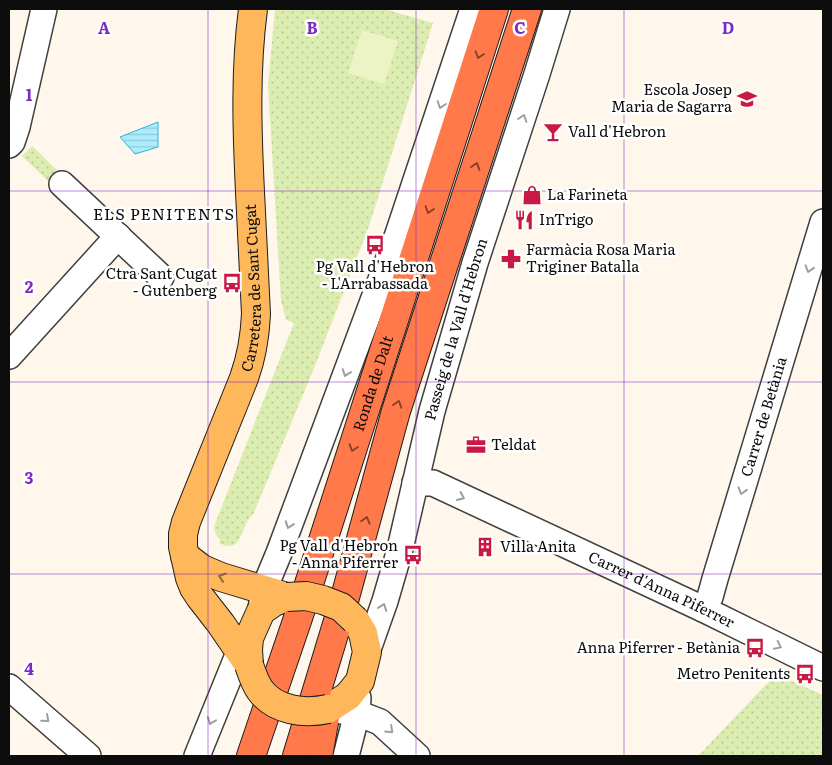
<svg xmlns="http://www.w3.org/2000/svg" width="832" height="765" viewBox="0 0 832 765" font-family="Literata,serif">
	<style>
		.park { fill: url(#park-dots) }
		.pitch { fill: #ecf3c4 }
		.water { fill: url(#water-rules); stroke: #2cb6d9 }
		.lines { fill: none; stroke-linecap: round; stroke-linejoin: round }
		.minor-casing { stroke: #3f3f3f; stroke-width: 28 }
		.major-casing { stroke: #1d1d1d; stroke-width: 30 }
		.highway-casing { stroke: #1d1d1d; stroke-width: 30 }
		.minor { stroke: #fff; stroke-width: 25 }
		.major { stroke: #ffb75c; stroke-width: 28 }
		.highway { stroke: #ff794a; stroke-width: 28 }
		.major-bridge-casing { stroke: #1d1d1d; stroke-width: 30; stroke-linecap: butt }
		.major-bridge { stroke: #ffb75c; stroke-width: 28 }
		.oneway { stroke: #86422b }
		.oneway2 { stroke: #9e9e9e }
		.oneway3 { stroke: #926a38 }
		.grid { fill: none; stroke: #7b2cbf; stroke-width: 1; stroke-opacity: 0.55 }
		.labels { text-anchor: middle; stroke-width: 5; stroke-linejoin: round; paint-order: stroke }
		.poi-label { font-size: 15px; fill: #0c0c0c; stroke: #fff; text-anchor: start }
		.street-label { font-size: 15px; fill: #0c0c0c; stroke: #fff }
		.neighbourhood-label { font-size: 16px; letter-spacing: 1px; fill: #0c0c0c; stroke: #fff }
		.grid-label { font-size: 16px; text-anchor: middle; font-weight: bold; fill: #7b2cbf; stroke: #fff; stroke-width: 5; stroke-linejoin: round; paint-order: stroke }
	</style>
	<defs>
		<pattern id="park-dots" width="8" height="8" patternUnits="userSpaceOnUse" patternTransform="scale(1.25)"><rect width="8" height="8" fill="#dcedb2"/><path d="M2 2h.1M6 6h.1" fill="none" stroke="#bcca98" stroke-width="1.8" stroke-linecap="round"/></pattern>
		<pattern id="water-rules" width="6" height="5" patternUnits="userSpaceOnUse" patternTransform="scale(1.25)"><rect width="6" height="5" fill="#abedfc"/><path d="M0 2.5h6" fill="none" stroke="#92cad7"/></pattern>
	</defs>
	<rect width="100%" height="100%" fill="#fff7ec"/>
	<g class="park">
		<path d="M275,9H384L433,23L369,226L315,366L253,515C240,523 244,556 219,543L220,540L215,533L214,526L294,323L286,320L281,301L268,85Z"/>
		<path d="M32,146L58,171L48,181L22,156Z"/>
		<path d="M776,674L823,695V756H698Z"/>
	</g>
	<path class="pitch" d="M362,30L398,41L384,84L348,73Z"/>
	<path class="water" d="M158,122V147L135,154L120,137Z"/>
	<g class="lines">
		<defs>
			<g id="minor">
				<path d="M9,145L12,142L17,127L44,9"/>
				<path d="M62,184L161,277"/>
				<path d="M9,356L118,236"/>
				<path id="s1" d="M415,483H433L703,609L823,668"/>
				<path d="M261,609L264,589L279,553L398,234L473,9"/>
				<path id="s2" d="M703,609L710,597L715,579L823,222"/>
				<path id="s3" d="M367,652L385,601L399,553L432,411L475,263L537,74L557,9"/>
				<path d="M9,687L88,756"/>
				<path d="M328,709L357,713L380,722L417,756"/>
				<path d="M197,756L236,660L249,638"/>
				<path d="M346,756L357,713L358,698"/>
			</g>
			<g id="major">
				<path d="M185,556L202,569L221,577L287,597"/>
				<path id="s4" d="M249,665L221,624L200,597L194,588L190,578L183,547V534L186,522L244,378C252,356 255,336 256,314C254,273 252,233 250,192C247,130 245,70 253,9"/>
				<path d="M249,665L248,650L249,638L261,611L274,602L287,597"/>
				<path d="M328,709L348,696L360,681L367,652L363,633L355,620"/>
			</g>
			<g id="highway">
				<path id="s5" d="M251,756L299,615L494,9"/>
				<path d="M297,756L344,601L396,411L527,9"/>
				<path d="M318,756L326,711"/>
			</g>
		</defs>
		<use href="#minor" class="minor-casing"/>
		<use href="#major" class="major-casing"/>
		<use href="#highway" class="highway-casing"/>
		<use href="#minor" class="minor"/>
		<use href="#major" class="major"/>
		<use href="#highway" class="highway"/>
		<defs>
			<g id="major-bridge">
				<path d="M287,597L306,596L323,600L341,607L355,620"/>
				<path d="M249,665C252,674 255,683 260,690C275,711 305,714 328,709"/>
			</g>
		</defs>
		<use href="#major-bridge" class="major-bridge-casing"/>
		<use href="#major-bridge" class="major-bridge"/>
	</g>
	<defs><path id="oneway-chevron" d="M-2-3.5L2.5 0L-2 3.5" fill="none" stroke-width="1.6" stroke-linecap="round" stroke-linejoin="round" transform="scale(1.25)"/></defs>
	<g class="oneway">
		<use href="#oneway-chevron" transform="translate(479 55) rotate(108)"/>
		<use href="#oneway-chevron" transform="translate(476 166) rotate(-72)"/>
		<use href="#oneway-chevron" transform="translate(429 210) rotate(108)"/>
		<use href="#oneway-chevron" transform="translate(398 404) rotate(-72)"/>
		<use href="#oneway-chevron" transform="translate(353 448) rotate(108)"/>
		<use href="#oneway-chevron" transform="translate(366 520) rotate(-75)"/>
	</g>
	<g class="oneway2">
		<use href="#oneway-chevron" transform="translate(441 105) rotate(108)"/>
		<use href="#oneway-chevron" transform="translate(523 118) rotate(-72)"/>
		<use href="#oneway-chevron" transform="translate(809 269) rotate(107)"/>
		<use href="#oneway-chevron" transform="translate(346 373) rotate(110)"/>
		<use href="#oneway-chevron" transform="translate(742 491) rotate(107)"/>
		<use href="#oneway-chevron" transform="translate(461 497) rotate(25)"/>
		<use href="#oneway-chevron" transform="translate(289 525) rotate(110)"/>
		<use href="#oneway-chevron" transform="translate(383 607) rotate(-70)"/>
		<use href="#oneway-chevron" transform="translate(778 646) rotate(26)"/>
		<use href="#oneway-chevron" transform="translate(46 719) rotate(41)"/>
		<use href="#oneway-chevron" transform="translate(211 721) rotate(112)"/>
		<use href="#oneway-chevron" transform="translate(390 730) rotate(43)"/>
	</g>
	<use class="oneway3" href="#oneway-chevron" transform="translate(222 577) rotate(-162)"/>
	<path class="grid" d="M208,9V756M416,9V756M624,9V756M9,191H823M9,382H823M9,574H823"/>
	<defs>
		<symbol id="school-bare" viewBox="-9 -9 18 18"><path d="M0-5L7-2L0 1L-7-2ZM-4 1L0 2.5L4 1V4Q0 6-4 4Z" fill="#c81843" stroke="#fff" stroke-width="2.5" paint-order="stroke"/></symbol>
		<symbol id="bar-bare" viewBox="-9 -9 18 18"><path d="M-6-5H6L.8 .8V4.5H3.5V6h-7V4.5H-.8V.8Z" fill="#c81843" stroke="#fff" stroke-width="2.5" paint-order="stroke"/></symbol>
		<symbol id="shop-bare" viewBox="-9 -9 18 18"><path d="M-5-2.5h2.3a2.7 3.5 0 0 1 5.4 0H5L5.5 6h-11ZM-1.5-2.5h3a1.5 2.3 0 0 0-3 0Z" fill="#c81843" stroke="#fff" stroke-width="2.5" paint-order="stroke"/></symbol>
		<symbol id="restaurant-bare" viewBox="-9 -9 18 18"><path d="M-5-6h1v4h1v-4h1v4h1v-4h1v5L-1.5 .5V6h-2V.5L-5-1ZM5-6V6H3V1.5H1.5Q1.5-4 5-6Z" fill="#c81843" stroke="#fff" stroke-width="2.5" paint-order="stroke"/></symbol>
		<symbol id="bus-bare" viewBox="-9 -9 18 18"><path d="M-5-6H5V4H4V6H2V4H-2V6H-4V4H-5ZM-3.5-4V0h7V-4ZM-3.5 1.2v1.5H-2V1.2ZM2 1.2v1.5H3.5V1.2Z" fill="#c81843" stroke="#fff" stroke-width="2.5" paint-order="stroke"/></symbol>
		<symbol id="pharmacy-bare" viewBox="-9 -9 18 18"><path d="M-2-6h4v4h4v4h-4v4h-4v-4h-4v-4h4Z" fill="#c81843" stroke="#fff" stroke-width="2.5" paint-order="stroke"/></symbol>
		<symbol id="office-bare" viewBox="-9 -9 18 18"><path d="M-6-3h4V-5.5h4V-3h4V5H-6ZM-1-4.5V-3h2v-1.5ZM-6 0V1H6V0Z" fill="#c81843" stroke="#fff" stroke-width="2.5" paint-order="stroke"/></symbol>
		<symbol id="building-bare" viewBox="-9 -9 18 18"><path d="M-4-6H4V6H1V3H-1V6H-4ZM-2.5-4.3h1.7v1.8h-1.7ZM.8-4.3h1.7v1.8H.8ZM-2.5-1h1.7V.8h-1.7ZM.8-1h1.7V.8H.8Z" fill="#c81843" stroke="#fff" stroke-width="2.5" paint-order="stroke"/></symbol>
	</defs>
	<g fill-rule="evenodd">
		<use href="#school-bare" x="733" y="85" width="28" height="28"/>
		<use href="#bar-bare" x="539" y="118" width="28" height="28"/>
		<use href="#shop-bare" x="518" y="181" width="28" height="28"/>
		<use href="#restaurant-bare" x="510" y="206" width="28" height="28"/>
		<use href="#bus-bare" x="361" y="231" width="28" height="28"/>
		<use href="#pharmacy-bare" x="497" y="245" width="28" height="28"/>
		<use href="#bus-bare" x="218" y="269" width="28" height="28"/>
		<use href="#office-bare" x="462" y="431" width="28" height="28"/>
		<use href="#building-bare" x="471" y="533" width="28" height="28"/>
		<use href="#bus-bare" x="399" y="541" width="28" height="28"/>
		<use href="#bus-bare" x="741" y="634" width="28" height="28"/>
		<use href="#bus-bare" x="791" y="660" width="28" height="28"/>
	</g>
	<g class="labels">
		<g class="poi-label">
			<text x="732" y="95" text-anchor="end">Escola Josep<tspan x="732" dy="17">Maria de Sagarra</tspan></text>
			<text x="568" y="137">Vall d'Hebron</text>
			<text x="547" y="200">La Farineta</text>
			<text x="539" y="225">InTrigo</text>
			<text x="526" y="255">Farmàcia Rosa Maria<tspan x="526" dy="17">Triginer Batalla</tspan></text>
			<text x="375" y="272" text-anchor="middle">Pg Vall d'Hebron<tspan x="375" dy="17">- L'Arrabassada</tspan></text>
			<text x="217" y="279" text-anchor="end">Ctra Sant Cugat<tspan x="217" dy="17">- Gutenberg</tspan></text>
			<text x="491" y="450">Teldat</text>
			<text x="398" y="551" text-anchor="end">Pg Vall d'Hebron<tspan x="398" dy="17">- Anna Piferrer</tspan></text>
			<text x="500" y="552">Villa Anita</text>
			<text x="740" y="653" text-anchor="end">Anna Piferrer - Betània</text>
			<text x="790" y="679" text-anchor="end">Metro Penitents</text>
		</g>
		<g class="street-label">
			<text dy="5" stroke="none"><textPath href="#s4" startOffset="409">Carretera de Sant Cugat</textPath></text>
			<text dy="5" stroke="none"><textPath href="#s3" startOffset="335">Passeig de la Vall d'Hebron</textPath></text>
			<text dy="5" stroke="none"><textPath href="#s5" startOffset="392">Ronda de Dalt</textPath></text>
			<text dy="5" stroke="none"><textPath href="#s2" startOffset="202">Carrer de Betània</textPath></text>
			<text dy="5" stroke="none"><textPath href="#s1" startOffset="270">Carrer d'Anna Piferrer</textPath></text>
		</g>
		<g class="neighbourhood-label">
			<text x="164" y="220">ELS PENITENTS</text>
		</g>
	</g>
	<g class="grid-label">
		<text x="104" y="34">A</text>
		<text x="312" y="34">B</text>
		<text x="520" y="34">C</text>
		<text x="728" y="34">D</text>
		<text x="29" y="101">1</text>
		<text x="29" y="293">2</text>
		<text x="29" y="484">3</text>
		<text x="29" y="675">4</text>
	</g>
	<rect width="832" height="765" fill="none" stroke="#0c0c0c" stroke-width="20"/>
</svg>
